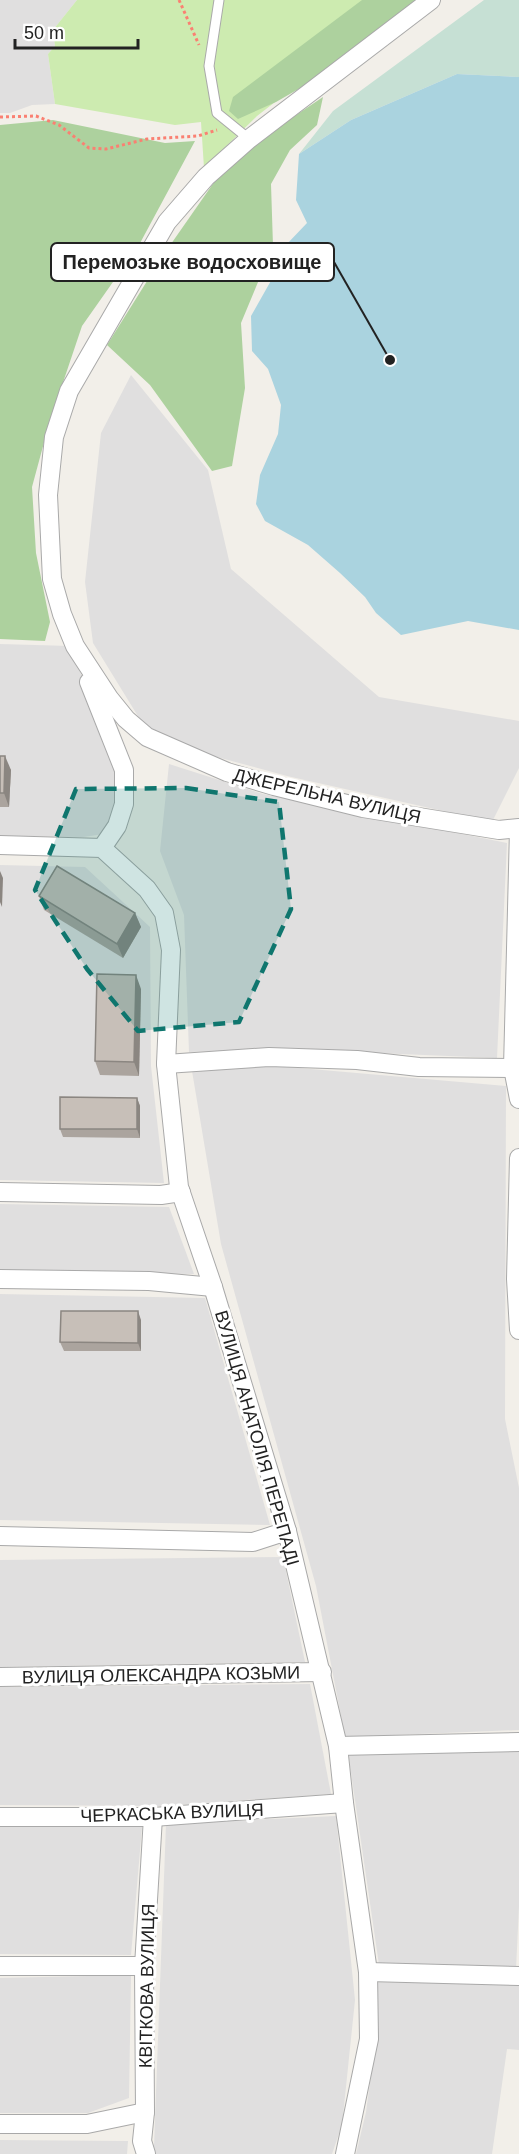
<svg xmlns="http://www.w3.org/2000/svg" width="519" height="2154" viewBox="0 0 519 2154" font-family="Helvetica,sans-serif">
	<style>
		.residential { fill: #e0dfdf }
		.grass { fill: #cdebb0 }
		.forest { fill: #add19e }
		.wetland { fill: #c6e0d4 }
		.water { fill: #aad3df }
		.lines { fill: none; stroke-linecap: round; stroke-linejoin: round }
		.service-casing { stroke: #a9a9a9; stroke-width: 11 }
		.minor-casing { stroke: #a9a9a9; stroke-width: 20 }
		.path { stroke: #fa8072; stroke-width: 3; stroke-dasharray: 3 3; stroke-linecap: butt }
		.service { stroke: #fff; stroke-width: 9 }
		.minor { stroke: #fff; stroke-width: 18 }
		.wall { fill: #aba49e }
		.shaded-wall { fill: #8b8681 }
		.building { fill: #c7bfb8; stroke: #8b8681; stroke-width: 1.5 }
		.marked { fill: #0f766e; fill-opacity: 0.2; stroke: #0f766e; stroke-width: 4.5; stroke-dasharray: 12 8; stroke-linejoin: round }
		.labels { text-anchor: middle; stroke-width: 6; stroke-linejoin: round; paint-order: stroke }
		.street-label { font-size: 18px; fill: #222; stroke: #fff }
		.leader { fill: none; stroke: #222; stroke-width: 2 }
		.callout-dot { fill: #222; stroke: #fff; stroke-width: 2 }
		.callout { fill: #fff; stroke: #222; stroke-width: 2 }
		.callout-label { font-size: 20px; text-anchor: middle; font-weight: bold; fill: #222 }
	</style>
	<rect width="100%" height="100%" fill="#f2efe9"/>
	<g class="residential">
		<path d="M0,0H77L53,30L55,46L48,54L55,104L32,105L10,113H0Z"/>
		<path d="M131,375L208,470L231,569L379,697L519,721V768L492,822L287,776L206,754L144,726L93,643L85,582L101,433Z"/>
		<path d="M0,644L70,646L120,775L117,818L104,834L83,837L0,836Z"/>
		<path d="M169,764L263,794L507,843L497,1058L279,1049L189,1052L184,915L160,851Z"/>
		<path d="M0,865L85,867L150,927L151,1066L164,1183L0,1180Z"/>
		<path d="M265,1065L506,1086L505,1419L519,1488V1730L345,1737L316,1586L221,1244L192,1071Z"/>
		<path d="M0,1204L169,1207L194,1274L0,1272Z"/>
		<path d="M0,1294L205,1298L270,1525L0,1520Z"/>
		<path d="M283,1557L305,1662L0,1667V1560Z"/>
		<path d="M310,1684L331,1794L163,1806L0,1805V1687Z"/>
		<path d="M348,1752H519V1906L516,1969L379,1965Z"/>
		<path d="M336,1816L355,2000L342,2125L332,2154H156L154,2147L166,1824Z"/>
		<path d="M0,1827H142L131,1955L0,1954Z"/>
		<path d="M131,1975L129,2098L88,2113H0V1978Z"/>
		<path d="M374,1982L519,1985V2050L507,2049L492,2154H356L366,2112L377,2031Z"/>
		<path d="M0,2140L128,2141L127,2154H0Z"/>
	</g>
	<path class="grass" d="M77,0H407L257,116L204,168L201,122L175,125L55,104L48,54L55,46L53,30Z"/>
	<g class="forest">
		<path d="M362,0H419L346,53L309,83L276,102L238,119L229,111L233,97Z"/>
		<path d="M323,97L317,125L290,150L271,184L273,246L241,323L245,388L232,466L212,471L150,385L107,345L164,254L217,178L265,136Z"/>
		<path d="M53,120L165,143L195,141L139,245L82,326L49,424L32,487L36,553L50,622L45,641L0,639V125Z"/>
	</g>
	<path class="wetland" d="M484,0H519V77L457,74L351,120L299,154L333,111Z"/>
	<path class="water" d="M457,74L519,77V630L468,621L401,635L376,613L365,597L340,573L308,545L265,521L256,504L260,475L278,434L281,405L268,369L252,351L251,316L277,270L286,245L307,223L296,200L299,154L351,120Z"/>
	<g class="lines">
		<defs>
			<path id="service" d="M219,0L209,66L217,113L249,139"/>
			<g id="minor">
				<path d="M431,0L249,139L206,177L167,222L69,391L54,437L48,495L52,579L62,614L75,646L109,698L126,719L147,737L227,772L274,786L363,808L499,830L519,828"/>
				<path d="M89,682L124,770V804L117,826L102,848"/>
				<path d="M519,829L513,1068L519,1099"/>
				<path d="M0,845L102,848L147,889L164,913L171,950L166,1064L179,1187L213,1287L287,1531L338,1746L344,1803L368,1972L369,2039L345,2154"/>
				<path d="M166,1064L269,1057L357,1060L419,1067L513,1068"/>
				<path d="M519,1158L516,1279L519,1330"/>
				<path d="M0,1192L161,1195L181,1192"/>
				<path d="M0,1279L149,1281L213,1287"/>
				<path d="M0,1536L253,1542L287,1531"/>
				<path d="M0,1677L322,1672"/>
				<path d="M338,1746L519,1742"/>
				<path d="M0,1817H153L344,1803"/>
				<path d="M0,1966H144"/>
				<path d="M368,1972L519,1976"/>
				<path d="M0,2124H87L145,2112"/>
				<path d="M146,2154L142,2141L145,2112L144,1966L153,1817"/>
			</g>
		</defs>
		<use href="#service" class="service-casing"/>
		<use href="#minor" class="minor-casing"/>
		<g class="path">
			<path d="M179,0L199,45"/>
			<path d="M0,117L36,116L59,125L89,148L106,149L147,139L198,136L217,130"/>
		</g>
		<use href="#service" class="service"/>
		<use href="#minor" class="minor"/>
	</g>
	<g class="wall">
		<path d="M0,756L11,770L9,807H0Z"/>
		<path d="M39,896L135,913L141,927L123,958L44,910Z"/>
		<path d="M141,989L139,1076L100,1075L95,1061Z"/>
		<path d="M137,1098L140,1106V1138L63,1137L60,1129Z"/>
		<path d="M141,1320V1351H64L60,1342Z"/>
	</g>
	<g class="shaded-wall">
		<path d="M5,756L11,770L9,807L4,793Z"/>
		<path d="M0,871L3,878L2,907L0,902Z"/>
		<path d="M135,913L141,927L123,958L117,944Z"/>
		<path d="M136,975L141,989L139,1076L134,1062Z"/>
		<path d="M137,1098L140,1106V1138L137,1129Z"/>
		<path d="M138,1311L141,1320V1351L138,1343Z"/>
	</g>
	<g class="building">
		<path d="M0,756H5L4,793H0Z"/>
		<path d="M57,866L135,913L117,944L39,896Z"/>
		<path d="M97,974L136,975L134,1062L95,1061Z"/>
		<path d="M60,1097L137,1098V1129H60Z"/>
		<path d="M61,1311H138V1343L60,1342Z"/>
	</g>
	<path class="marked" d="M186,788L279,802L291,909L239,1022L138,1031L87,969L35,890L76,789Z"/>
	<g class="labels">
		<g class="street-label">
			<text transform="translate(327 796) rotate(13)" y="6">ДЖЕРЕЛЬНА ВУЛИЦЯ</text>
			<text transform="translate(257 1438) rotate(74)" y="6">ВУЛИЦЯ АНАТОЛІЯ ПЕРЕПАДІ</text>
			<text transform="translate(161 1675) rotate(-1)" y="6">ВУЛИЦЯ ОЛЕКСАНДРА КОЗЬМИ</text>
			<text transform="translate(172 1813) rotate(-2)" y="6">ЧЕРКАСЬКА ВУЛИЦЯ</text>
			<text transform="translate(147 1986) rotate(-89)" y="6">КВІТКОВА ВУЛИЦЯ</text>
		</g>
	</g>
	<path class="leader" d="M390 360L334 262"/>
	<circle class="callout-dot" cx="390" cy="360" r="6"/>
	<rect class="callout" x="51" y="243" width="283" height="38" rx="6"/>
	<g class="callout-label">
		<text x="192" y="269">Перемозьке водосховище</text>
	</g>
	<path d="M15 39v9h123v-9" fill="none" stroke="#222222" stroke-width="3"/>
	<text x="24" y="39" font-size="18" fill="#222222" stroke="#ffffff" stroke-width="4.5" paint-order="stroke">50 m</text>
</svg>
